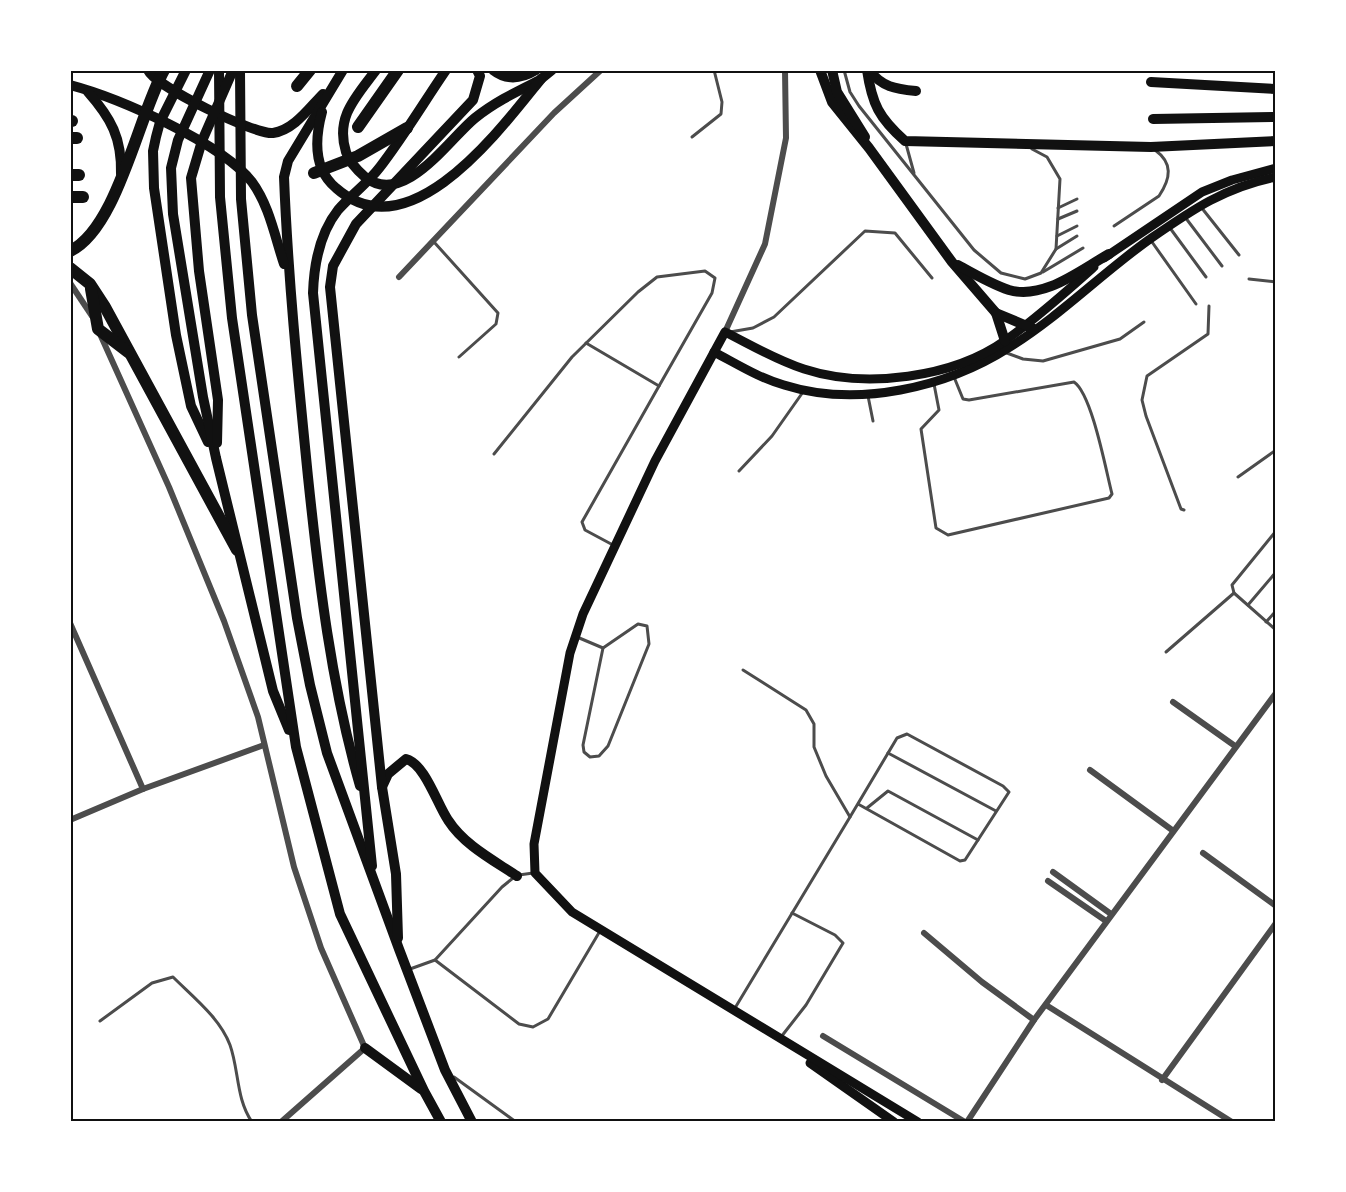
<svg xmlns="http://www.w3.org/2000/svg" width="1346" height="1192" viewBox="0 0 1346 1192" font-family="'Source Sans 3',sans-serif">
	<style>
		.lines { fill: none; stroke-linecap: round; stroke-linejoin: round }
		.service { stroke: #4c4c4c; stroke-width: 3 }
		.minor { stroke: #4c4c4c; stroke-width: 6 }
		.secondary { stroke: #111; stroke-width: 9 }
		.primary { stroke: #111; stroke-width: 10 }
		.trunk { stroke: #111; stroke-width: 10 }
		.motorway { stroke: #111; stroke-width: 12 }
		.neatline { fill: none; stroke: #111; stroke-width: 2 }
	</style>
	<rect width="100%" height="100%" fill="#fff"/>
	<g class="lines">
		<g class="service">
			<path d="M844,70L850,92L859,106L974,250L1001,273L1025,279L1041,273L1056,249L1060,179L1047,157L1032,149"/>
			<path d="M692,137L721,114L722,102L714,70"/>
			<path d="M906,144L914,173"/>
			<path d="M1201,207L1239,255"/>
			<path d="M1058,208L1077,199"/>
			<path d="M1185,217L1222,266"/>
			<path d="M1058,219L1077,211"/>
			<path d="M1114,226L1159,196C1171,178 1173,163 1155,150"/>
			<path d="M1170,228L1206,277"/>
			<path d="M1057,236L1077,226"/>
			<path d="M434,242L498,313L496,324L459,357"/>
			<path d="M1152,242L1196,304"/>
			<path d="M1056,249L1077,236"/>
			<path d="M1043,272L1083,248"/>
			<path d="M1249,279L1276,282"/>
			<path d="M730,332L753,328L774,317L865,231L895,233L932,278"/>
			<path d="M586,343L659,386L582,522L585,530L613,545"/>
			<path d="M1004,352L1023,359L1043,361L1120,339L1144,322"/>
			<path d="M934,384L939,410L921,429L936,528L948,535L1109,498L1112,494C1106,471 1092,394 1074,382L969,400L963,399L954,377"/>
			<path d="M868,396L873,421"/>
			<path d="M494,454L572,357L638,292L657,277L705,271L715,278L712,293L659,386"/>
			<path d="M739,471L772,436L803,392"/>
			<path d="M1238,477L1276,450"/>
			<path d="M1184,510L1181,509L1146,416L1142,400L1147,376L1208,334L1209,306"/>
			<path d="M1276,531L1232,585L1234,593L1276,630"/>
			<path d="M1248,605L1276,572"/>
			<path d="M1266,622L1276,611"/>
			<path d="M638,624L647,626L649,644L608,746L599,756L590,757L584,752L583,745L603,648Z"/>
			<path d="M577,637L603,648"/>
			<path d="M1166,652L1234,593"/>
			<path d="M888,753L996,811"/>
			<path d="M867,808L888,791L978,840"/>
			<path d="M850,817L897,738L907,734L1003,786L1009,792L965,860L960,861L858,804"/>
			<path d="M519,875L533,873"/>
			<path d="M435,960L519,1024L533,1027L548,1019L600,931"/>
			<path d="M410,969L435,960L502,887L513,878"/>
			<path d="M735,1008L850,817L826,776L814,747V724L806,710L743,670"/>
			<path d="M100,1021L152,983L173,977C193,997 220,1018 230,1045C239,1070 236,1099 252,1122"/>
			<path d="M781,1037L806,1005L843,943L835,935L792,913"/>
			<path d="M454,1077L516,1122"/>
		</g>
		<g class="minor">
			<path d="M399,277L554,113L601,70"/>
			<path d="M70,283L92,316"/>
			<path d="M725,332L765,244L786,138L785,70"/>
			<path d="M100,334L169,487L224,621L258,717L294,867L321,948L365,1048L281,1122"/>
			<path d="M70,623L143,789"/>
			<path d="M1173,702L1235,746"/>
			<path d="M1090,770L1172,830"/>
			<path d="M70,820L143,789L264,745"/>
			<path d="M1203,853L1276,906"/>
			<path d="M1053,872L1111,914"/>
			<path d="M1048,881L1106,921"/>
			<path d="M924,933L982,982L1034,1020"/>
			<path d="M1046,1005L1232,1122"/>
			<path d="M823,1036L965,1122"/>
			<path d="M1162,1080L1276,923"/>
			<path d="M967,1122L1034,1020L1276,693"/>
		</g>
		<g class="secondary">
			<path d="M1104,258L1202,192L1232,180L1276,168"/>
			<path d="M714,352C737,364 759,378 784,385C857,408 946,388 1010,347C1060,316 1102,273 1150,239C1192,210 1225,187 1276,177"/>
			<path d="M810,1063L894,1122"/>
			<path d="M918,1122L572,912L535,873L534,844L570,653L583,614L655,461L725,332C751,345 776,360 804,369C865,389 953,378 1006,340C1037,318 1066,292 1094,267"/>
		</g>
		<g class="primary">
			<path d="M493,70C507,81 521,79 536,70"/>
			<path d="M820,70L832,102L869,148L952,262L996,313L1005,341"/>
			<path d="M832,70L837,92L865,137"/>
			<path d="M541,79L552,70"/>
			<path d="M958,265C974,274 991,284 1009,290C1044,300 1080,270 1109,254"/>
			<path d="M996,313L1034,329"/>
		</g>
		<g class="trunk">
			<path d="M148,70C156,87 255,135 273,133C294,130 309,108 323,94"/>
			<path d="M186,70L160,122L156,137L153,151L154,188L176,335L191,406L208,442"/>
			<path d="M210,70L178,140L171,168L173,214L203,397L216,458L273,691L289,730"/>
			<path d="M219,70L220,197L232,318L296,747L340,914L424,1091L441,1122"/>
			<path d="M240,70L241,199L252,315L297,618L310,685L327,753L399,949L445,1070L472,1122"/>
			<path d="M343,70L288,161L284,177C288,278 298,377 308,477C319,582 331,684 360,786"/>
			<path d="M376,70C356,97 335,117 346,152C349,162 357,170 365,177C404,208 449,139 475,118C495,102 516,92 538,81"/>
			<path d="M867,70C872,104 879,118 905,141L1151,147L1276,141"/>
			<path d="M869,70C882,87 895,89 916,91"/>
			<path d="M1151,82L1276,89"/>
			<path d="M70,85C119,98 222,143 252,182C269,205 275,237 284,264"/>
			<path d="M88,92C111,118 122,138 121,174"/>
			<path d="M322,112C315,138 313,169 336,188C409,253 499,131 541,79"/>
			<path d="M1153,119L1276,117"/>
			<path d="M217,443L218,400L199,271L191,178L202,141L233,70"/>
			<path d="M382,787L388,774L406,759C425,764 437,804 448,820C464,845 493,860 517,876"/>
			<path d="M372,866L313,293C314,264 319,234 338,210C351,195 368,183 380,167C404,136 424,102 446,70"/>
			<path d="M398,938L396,874L382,787L330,287L333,266L356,224L473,100L480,76L477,70"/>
			<path d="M365,1048L421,1089"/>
		</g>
		<g class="motorway">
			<path d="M297,86L310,70"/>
			<path d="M70,121H72"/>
			<path d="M358,127L398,70"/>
			<path d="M70,138H77"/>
			<path d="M314,173L358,156L407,128"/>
			<path d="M70,175H79"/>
			<path d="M70,197H83"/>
			<path d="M70,251C117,229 138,117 164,70"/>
			<path d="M70,268L90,284L105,307L237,550"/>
			<path d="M91,289L98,329L128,352"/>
		</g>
	</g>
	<rect width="1346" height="1192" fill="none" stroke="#ffffff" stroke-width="144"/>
	<rect x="72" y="72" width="1202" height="1048" class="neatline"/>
</svg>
